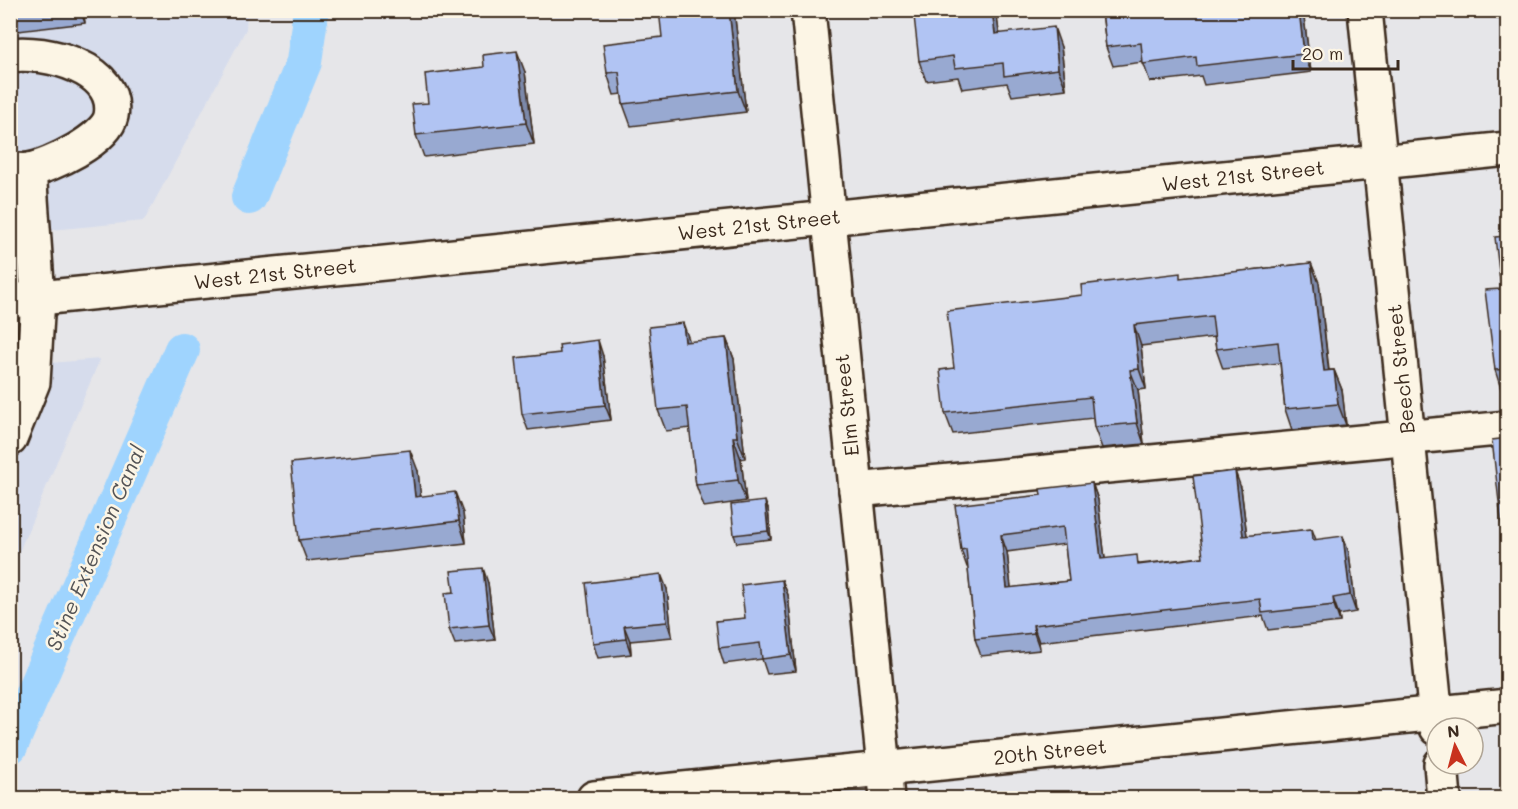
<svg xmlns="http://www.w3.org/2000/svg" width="1518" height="809" viewBox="0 0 1518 809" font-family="Mali,sans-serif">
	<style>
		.built { fill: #d6dcec }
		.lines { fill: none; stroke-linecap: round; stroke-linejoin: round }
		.canal { stroke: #9fd4fe; stroke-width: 36 }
		.minor-casing { stroke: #3b2a1e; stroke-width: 38 }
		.minor { stroke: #fcf5e5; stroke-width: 33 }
		.wall { fill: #98a9d1; stroke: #3b2a1e; stroke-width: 1.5; fill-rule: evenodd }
		.shaded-wall { fill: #7c89aa; stroke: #3b2a1e; stroke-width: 1.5 }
		.building { fill: #b1c4f3; stroke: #3b2a1e; stroke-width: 1.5; fill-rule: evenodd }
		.labels { text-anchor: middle; stroke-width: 5; stroke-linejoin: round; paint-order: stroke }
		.street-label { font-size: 20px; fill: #3b2a1e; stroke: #fcf5e5 }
		.water-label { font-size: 21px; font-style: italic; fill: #545456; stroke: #fcf5e5 }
	</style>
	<rect width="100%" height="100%" fill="#e6e6e9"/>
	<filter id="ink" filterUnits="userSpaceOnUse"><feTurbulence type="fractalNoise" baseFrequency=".0167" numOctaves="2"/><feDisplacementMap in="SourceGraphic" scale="12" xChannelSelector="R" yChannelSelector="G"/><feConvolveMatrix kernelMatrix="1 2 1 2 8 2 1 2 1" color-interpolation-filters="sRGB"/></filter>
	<g filter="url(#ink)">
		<g class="built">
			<path d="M11,11H247L246,29L144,221L11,234Z"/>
			<path d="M100,359L11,571V366Z"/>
		</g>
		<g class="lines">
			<g class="canal">
				<path d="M249,197L304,62L311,10"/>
				<path d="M10,746L182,350"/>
			</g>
			<defs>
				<g id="minor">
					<path d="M808,10L887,798"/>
					<path d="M1365,10L1437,728"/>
					<path d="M10,55C45,50 120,68 111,116C106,140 50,166 29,170C23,171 16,170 10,169"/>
					<path d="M10,301L1508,149"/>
					<path d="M10,439L33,382L38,298L29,170"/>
					<path d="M856,490L1508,428"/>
					<path d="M1441,764L1444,798"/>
					<path d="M594,798L1508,706"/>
				</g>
			</defs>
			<use href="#minor" class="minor-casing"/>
			<use href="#minor" class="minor"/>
		</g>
		<g class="wall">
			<path d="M10,10H83L85,23L10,32Z"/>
			<path d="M734,10L746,112L631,126L623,104L622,94L614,95L607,73L662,37Z"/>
			<path d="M937,10H996L999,33L1061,47L1066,89L1012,96L1007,83L962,89L958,77L926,81L919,61L937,13Z"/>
			<path d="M1102,10H1303L1311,72L1204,85L1201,76L1150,82L1143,62L1113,66L1106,47Z"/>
			<path d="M1493,10H1508V18L1497,19Z"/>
			<path d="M525,72L534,144L424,157L416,135L428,103Z"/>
			<path d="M1508,236V391L1502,392L1495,370L1501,289Z"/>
			<path d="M1311,263L1319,283L1329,370H1334L1342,390L1346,425L1292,430L1285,409L1280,363L1223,369L1216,349L1214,337L1141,346L1146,389L1138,390L1144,444L1102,448L1094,427L1093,418L953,434L945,413L954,368L1082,295L1182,278Z"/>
			<path d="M726,338L734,359L745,458L741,459L746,501L704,507L696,485L690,428L666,431L658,410L690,342Z"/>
			<path d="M603,356L611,420L528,430L522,414Z"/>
			<path d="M418,471L420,496L463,513L466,543L307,561L299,540Z"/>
			<path d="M1092,483L1098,500L1105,559L1140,564L1203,557L1241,488L1247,536L1312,529L1316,540L1349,553L1356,612L1339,615L1340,622L1268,630L1263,616L1039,642L1040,650L981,656L975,639L968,567H967L961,550L1041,495ZM1065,544L1069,581L1011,588L1007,552Z"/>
			<path d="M768,509L771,539L737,543L734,535Z"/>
			<path d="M782,580L788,595L796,671L767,674L762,659L724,664L719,648L745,618Z"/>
			<path d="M488,583L495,640L455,644L449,629L454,592Z"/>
			<path d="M667,589L672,637L630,641L631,654L598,658L593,643Z"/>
		</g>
		<g class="shaded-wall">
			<path d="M80,10H83L85,23Z"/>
			<path d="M729,10H734L746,112L738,91Z"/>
			<path d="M992,10H996L1002,54L995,34Z"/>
			<path d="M1299,10H1303L1311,72L1304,54Z"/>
			<path d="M1054,27L1061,47L1066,89L1058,69Z"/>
			<path d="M517,51L525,72L534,144L526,123Z"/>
			<path d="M1311,263L1319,283L1331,392L1324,371Z"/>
			<path d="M683,323L691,345L685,342Z"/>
			<path d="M1134,325L1141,346L1146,389L1139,369Z"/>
			<path d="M726,338L734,359L745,458L737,437Z"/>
			<path d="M598,340L603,356L611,420L605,405Z"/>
			<path d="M1130,370L1138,390L1144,444L1137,423Z"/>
			<path d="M1334,370L1342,390L1346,425L1338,404Z"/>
			<path d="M733,437L741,459L746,501L738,480Z"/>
			<path d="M410,450L418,471L423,518L415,497Z"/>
			<path d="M1235,471L1241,488L1249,553L1243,536Z"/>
			<path d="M1092,483L1098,500L1107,576L1101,559Z"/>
			<path d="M455,492L463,513L466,543L459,521Z"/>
			<path d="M765,501L768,509L771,539L768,531Z"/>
			<path d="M1001,535L1007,552L1013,605L1007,588Z"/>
			<path d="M1343,536L1349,553L1356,612L1350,595Z"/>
			<path d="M483,568L488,583L495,640L489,625Z"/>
			<path d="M661,574L667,589L672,637L667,622Z"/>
			<path d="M782,580L788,595L796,671L791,655Z"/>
			<path d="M1333,598L1339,615L1340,622L1334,605Z"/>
			<path d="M1033,625L1039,642L1040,650L1034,633Z"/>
			<path d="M624,626L630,641L631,654L626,639Z"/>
		</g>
		<g class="building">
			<path d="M659,10H729L738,91L623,104L619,72L607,73L603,44L662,37Z"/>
			<path d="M937,10H992L995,34L1054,27L1058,69L1004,76L1003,63L955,68L953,56L919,61L914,16L937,13Z"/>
			<path d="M1102,10H1299L1304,54L1197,66L1196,57L1143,64L1141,43L1106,47Z"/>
			<path d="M517,51L526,123L416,135L412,104L428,103L425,74L484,67L483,55Z"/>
			<path d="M1508,236V369L1495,370L1485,290L1501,289L1495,237Z"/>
			<path d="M1311,263L1324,371L1334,370L1338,404L1285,409L1278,342L1216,349L1212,316L1134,325L1139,369L1130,370L1137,423L1094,427L1091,397L945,413L940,370L954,368L947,311L1082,295L1081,285L1180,273V278Z"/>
			<path d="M683,323L685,342L726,338L737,437H733L738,480L696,485L687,407L658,410L649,327Z"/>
			<path d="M598,340L605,405L522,414L516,358L560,353L559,345Z"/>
			<path d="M1508,438V564H1506L1492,440Z"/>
			<path d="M410,450L415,497L455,492L459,521L299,540L291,463Z"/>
			<path d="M1235,471L1243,536L1312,529L1313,540L1343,536L1350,595L1333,598L1334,605L1262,613L1260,599L1033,625L1034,633L975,639L966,549L961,550L955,505L1041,495L1040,489L1092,483L1101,559L1137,555L1138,565L1203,557L1193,476ZM1063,527L1069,581L1007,588L1001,535Z"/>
			<path d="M765,501L768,531L734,535L731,505Z"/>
			<path d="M483,568L489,625L449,629L445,593L454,592L451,571Z"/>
			<path d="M661,574L667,622L624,626L626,639L593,643L586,583Z"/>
			<path d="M782,580L791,655L762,659L760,643L719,648L716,621L745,618L741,585Z"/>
		</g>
	</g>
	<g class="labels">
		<g class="street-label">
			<text transform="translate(1243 176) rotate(-6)" y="7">West 21st Street</text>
			<text transform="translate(759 225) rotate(-6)" y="7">West 21st Street</text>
			<text transform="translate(275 274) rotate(-6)" y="7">West 21st Street</text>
			<text transform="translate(1401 369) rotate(-96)" y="7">Beech Street</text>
			<text transform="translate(847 405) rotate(-96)" y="7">Elm Street</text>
			<text transform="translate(1050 752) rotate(-6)" y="7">20th Street</text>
		</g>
		<g class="water-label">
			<text transform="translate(96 548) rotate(-67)" y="7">Stine Extension Canal</text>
		</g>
	</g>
	<rect width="1518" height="809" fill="none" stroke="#fcf5e5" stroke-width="36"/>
	<rect x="18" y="18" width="1482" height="773" fill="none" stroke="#3b2a1e" stroke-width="2" filter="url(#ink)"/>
	<g transform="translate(1455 746) rotate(354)"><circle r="28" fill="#fcf5e5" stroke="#afa495" stroke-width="1.5"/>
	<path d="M0-4.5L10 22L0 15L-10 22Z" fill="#c8321e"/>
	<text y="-9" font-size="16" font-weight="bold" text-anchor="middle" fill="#3b2a1e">N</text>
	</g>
	<path d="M1293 60v9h105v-9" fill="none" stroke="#3b2a1e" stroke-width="3"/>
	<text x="1302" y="60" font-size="18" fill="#3b2a1e" stroke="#fcf5e5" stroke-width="4.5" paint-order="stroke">20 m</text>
</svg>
